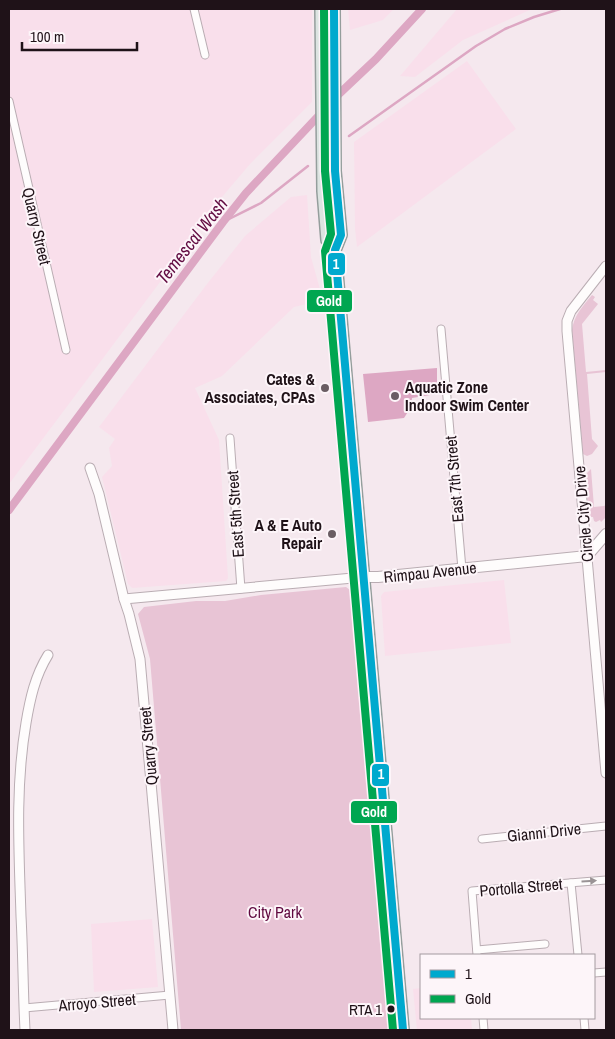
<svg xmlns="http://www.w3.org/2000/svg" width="615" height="1039" viewBox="0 0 615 1039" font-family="'Archivo Narrow',sans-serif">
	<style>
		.built { fill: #f9dfeb }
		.green { fill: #e8c4d5 }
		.water { fill: #dda7c3 }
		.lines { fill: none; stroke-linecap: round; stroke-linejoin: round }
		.stream { stroke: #dda7c3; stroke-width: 2.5 }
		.canal { stroke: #dda7c3; stroke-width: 8 }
		.minor-casing { stroke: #baadb3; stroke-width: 9 }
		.tertiary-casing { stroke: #baadb3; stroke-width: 11 }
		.secondary-casing { stroke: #baadb3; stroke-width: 12 }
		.primary-casing { stroke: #949e9c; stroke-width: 14 }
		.minor { stroke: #fefcfc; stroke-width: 7 }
		.tertiary { stroke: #fefcfc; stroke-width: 9 }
		.secondary { stroke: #fefcfc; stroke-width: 10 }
		.primary { stroke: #dce4e1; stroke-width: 11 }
		.bus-1-casing { stroke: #fdf5f9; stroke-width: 11 }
		.bus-2-casing { stroke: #fdf5f9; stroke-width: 11 }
		.bus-1 { stroke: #00a9ce; stroke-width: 8 }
		.bus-2 { stroke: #00a651; stroke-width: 8 }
		.oneway { fill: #9a9395 }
		.poi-dot { fill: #6a5d63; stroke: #fdf5f9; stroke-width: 2 }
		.bus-dot { fill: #1f1218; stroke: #fdf5f9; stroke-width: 2 }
		.labels { text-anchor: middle; stroke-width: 4; stroke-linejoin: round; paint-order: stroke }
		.bus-label { font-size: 15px; fill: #1f1218; stroke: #fdf5f9; text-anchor: end }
		.street-label { font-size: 16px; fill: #1f1218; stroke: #fdf5f9 }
		.poi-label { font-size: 16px; font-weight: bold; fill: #1f1218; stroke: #fdf5f9; text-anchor: end }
		.park-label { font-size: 16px; fill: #600940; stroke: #fdf5f9 }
		.water-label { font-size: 18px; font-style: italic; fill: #620c42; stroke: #fdf5f9 }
		.line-badge { stroke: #fdf5f9; stroke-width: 2 }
		.badge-label { font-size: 14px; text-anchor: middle; font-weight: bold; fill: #fff }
	</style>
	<rect width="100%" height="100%" fill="#f5e8ee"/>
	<g class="built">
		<path d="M9,9H312V102L250,164L222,197L178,258L9,484Z"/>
		<path d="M348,9H394L383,20L350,30Z"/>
		<path d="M457,9H532L463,40L415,77L400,76Z"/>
		<path d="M467,61L516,129L357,247L355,229L354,142Z"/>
		<path d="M307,195L311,257L323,300L294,307L222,376L195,388L219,440L228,578L226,581L132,588L128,584L102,477L112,466L109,448L115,439L99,427L207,284L245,236L291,197Z"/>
		<path d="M504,580L511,643L385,656L381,596L384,592Z"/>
		<path d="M152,919L158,987L94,992L91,924Z"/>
		<path d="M421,988V1018H471L472,1030H417L413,989Z"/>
	</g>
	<g class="green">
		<path d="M592,295L595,297L593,300L598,304L582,324L586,372L606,370V372L587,374L592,439L598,446L592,454L587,456L583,454L572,330C574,315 583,306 592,295Z"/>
		<path d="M591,469L594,507L604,506L606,505V517L601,522L600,520L596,522L594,521L593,517H589L585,475Z"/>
		<path d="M346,587L350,590L389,1030H181L150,659L138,614L144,607L196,601H225L261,595Z"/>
	</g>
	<path class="water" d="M437,368V391L436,394L412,398L411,407L404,418L368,422L363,374Z"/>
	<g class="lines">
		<g class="stream">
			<path d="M349,136L476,46L505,29L534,17L560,9"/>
			<path d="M223,222L261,203L308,166"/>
		</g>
		<path class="canal" d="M9,510L223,222L246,193L340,93L376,59L422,9"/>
		<defs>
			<g id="minor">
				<path d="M194,9L205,55"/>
				<path d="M9,101L66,350"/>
				<path d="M441,329L462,569"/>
				<path d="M230,438L241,589"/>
				<path d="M482,839L606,826"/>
				<path d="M571,883L578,955"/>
				<path d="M477,950L545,944"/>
				<path d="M477,955L472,891L606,880"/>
				<path d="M594,973L606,972"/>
				<path d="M24,1008L170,995"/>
				<path d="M483,1018L484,1030"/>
				<path d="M584,1018L585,1030"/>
			</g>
			<g id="tertiary">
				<path d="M606,266L571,311L567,321V331L606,773"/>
				<path d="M90,468L99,494L124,599L129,614L140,659L173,1030"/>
				<path d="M124,599L364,577"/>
				<path d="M25,1030C23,992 23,954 21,916C19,852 15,787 26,723C30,699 35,676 48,655"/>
			</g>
			<path id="secondary" d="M364,577H378L587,556L606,534"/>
			<g id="primary">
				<path d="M321,9L323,191L327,240L335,250"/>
				<path d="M334,9L335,171L341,235L335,250L403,1030"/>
			</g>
		</defs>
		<use href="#minor" class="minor-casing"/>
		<use href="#tertiary" class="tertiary-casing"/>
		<use href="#secondary" class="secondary-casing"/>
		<use href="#primary" class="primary-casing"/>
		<use href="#minor" class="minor"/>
		<use href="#tertiary" class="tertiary"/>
		<use href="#secondary" class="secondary"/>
		<use href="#primary" class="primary"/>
		<defs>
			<path id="bus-1" d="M334,9L335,171L341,235L335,250L403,1030"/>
			<path id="bus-2" d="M324,9L325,171L331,234L325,251L393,1030"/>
		</defs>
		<use href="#bus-1" class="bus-1-casing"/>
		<use href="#bus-2" class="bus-2-casing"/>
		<use href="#bus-1" class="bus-1"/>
		<use href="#bus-2" class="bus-2"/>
	</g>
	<defs><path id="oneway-solid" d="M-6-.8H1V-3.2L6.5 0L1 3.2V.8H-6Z" transform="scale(1.25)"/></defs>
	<use class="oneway" href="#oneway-solid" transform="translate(589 881) rotate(-4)"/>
	<g class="poi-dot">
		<circle cx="325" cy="388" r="5"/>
		<circle cx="395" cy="396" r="5"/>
		<circle cx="332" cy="534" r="5"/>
	</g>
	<circle class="bus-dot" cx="391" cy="1009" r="4.5"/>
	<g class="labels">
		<g class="bus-label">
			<text x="382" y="1015">RTA 1</text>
		</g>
		<g class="street-label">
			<text transform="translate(37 226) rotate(77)" y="6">Quarry Street</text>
			<text transform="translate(454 479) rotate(-95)" y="6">East 7th Street</text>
			<text transform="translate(235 514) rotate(-94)" y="6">East 5th Street</text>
			<text transform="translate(583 514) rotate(-95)" y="6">Circle City Drive</text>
			<text transform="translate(430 572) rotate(-6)" y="6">Rimpau Avenue</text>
			<text transform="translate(148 746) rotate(-95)" y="6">Quarry Street</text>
			<text transform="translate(544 832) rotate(-6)" y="6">Gianni Drive</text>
			<text transform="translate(521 887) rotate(-5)" y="6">Portolla Street</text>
			<text transform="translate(97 1002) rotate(-5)" y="6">Arroyo Street</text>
		</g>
		<g class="poi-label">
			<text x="315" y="385">Cates &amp;<tspan x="315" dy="18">Associates, CPAs</tspan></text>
			<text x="405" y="393" text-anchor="start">Aquatic Zone<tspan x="405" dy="18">Indoor Swim Center</tspan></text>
			<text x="322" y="531">A &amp; E Auto<tspan x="322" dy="18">Repair</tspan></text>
		</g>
		<g class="park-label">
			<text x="275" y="918">City Park</text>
		</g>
		<g class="water-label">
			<text transform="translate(192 241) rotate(-52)" y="6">Temescal Wash</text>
		</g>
	</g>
	<g class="line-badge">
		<rect x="327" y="252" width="19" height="24" rx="5" fill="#00a9ce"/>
		<rect x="306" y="289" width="47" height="24" rx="5" fill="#00a651"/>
		<rect x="371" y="763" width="19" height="24" rx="5" fill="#00a9ce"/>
		<rect x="350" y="800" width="48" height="24" rx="5" fill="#00a651"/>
	</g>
	<g class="badge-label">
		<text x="336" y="269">1</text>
		<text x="329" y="306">Gold</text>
		<text x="381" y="779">1</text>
		<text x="374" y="817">Gold</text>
	</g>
	<rect width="615" height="1039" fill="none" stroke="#1f1218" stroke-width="20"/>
	<rect x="420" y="954" width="175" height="65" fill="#fdf5f9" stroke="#a49a9f"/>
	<rect x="430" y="970" width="25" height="8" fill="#00a9ce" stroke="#a49a9f"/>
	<text x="465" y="979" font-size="15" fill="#1f1218">1</text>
	<rect x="430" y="995" width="25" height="8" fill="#00a651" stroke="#a49a9f"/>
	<text x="465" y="1004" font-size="15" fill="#1f1218">Gold</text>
	<path d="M22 42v8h115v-8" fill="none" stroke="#1f1218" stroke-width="2.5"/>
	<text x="30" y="42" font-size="15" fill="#1f1218" stroke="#fdf5f9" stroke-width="4" paint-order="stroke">100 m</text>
</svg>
